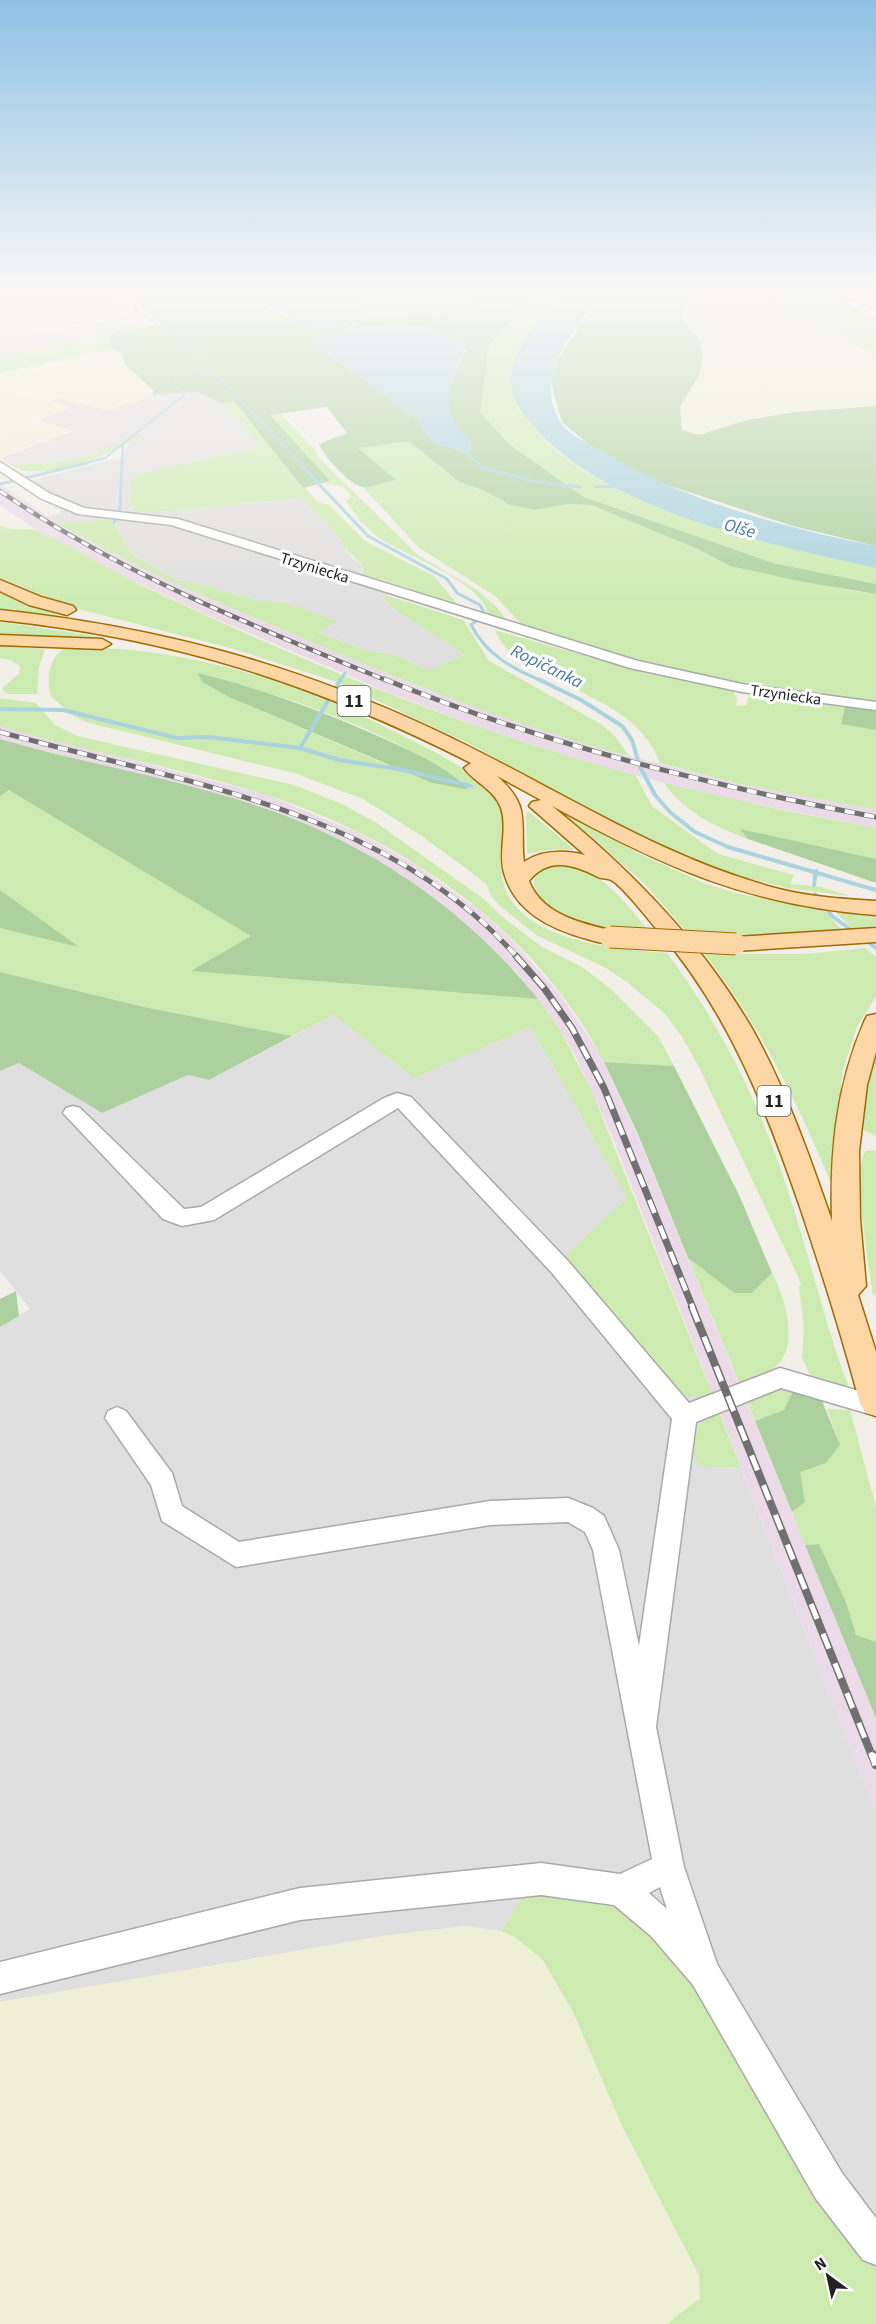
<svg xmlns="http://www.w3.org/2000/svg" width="876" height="2324" viewBox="0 0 876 2324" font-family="'Source Sans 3',sans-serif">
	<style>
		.residential { fill: #e0dfdf }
		.industrial { fill: #ebdbe8 }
		.farmland { fill: #eef0d5 }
		.grass { fill: #cdebb0; fill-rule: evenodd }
		.forest { fill: #add19e }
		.water { fill: #aad3df }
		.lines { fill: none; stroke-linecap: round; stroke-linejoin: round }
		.stream-far2 { stroke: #aad3df; stroke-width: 2 }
		.stream-far1 { stroke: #aad3df; stroke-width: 3 }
		.stream { stroke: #aad3df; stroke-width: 4 }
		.minor-casing { stroke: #a9a9a9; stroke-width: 3 }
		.major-casing { stroke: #a06b00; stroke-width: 3 }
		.minor { fill: #fff; fill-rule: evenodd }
		.major { fill: #fcd6a4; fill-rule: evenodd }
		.rail-far4-casing { stroke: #707070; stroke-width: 4.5 }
		.rail-far3-casing { stroke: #707070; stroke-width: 5 }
		.rail-far2-casing { stroke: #707070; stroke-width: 7 }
		.rail-far1-casing { stroke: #707070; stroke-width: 8 }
		.rail-casing { stroke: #707070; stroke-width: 9 }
		.rail-far4 { stroke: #fff; stroke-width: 3; stroke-dasharray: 8; stroke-linecap: butt }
		.rail-far3 { stroke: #fff; stroke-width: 4; stroke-dasharray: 10; stroke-linecap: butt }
		.rail-far2 { stroke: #fff; stroke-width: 4.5; stroke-dasharray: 14; stroke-linecap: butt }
		.rail-far1 { stroke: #fff; stroke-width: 5; stroke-dasharray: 16; stroke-linecap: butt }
		.rail { stroke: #fff; stroke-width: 7; stroke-dasharray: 21; stroke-linecap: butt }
		.major-bridge-casing { stroke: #a06b00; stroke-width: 23; stroke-linecap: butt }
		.major-bridge { stroke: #fcd6a4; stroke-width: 21 }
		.labels { text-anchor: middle; stroke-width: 6; stroke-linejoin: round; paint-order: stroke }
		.far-street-label { font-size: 16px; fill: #222; stroke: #fff }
		.far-water-label { font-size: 18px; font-style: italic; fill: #4a7aab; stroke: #fff }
		.shield { fill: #fff; stroke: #646464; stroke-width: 1.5 }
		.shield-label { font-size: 18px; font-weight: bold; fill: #222 }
	</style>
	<rect width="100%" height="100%" fill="#f2efe9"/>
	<g class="residential">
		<path d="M87,324L108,338L0,357V334L9,337Z"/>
		<path d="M197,392L222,403L261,447L132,475L134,512H160L302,498L342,541L340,542L352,558L363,566L360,576L385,581L396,586L383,597L395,610L465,655L429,670L391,654L366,651L317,631L336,621L286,603L256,600L218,590L215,587L176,580L133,555L111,519L57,523L48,517L61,513V510L52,507L64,505L68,502L30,481L121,457L128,444L138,436L132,435L112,448L72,461L11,465L1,458L73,431L39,420L71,407L51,402L59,398L107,410L152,395Z"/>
		<path d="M334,1015L414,1078L531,1027L627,1198L564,1258L672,1387L713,1396L731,1469L741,1468L876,1813V2266L835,2210L527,1890L501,1931L465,1926L383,1936L0,2002V1327L30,1309L0,1271V1071L19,1063L102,1113L188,1075L209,1080Z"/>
	</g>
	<g class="industrial">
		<path d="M0,293H116L118,316L9,337L0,334Z"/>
		<path d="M0,484L58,523L114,554L226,606L404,681L497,715L618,753L735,783L876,810V828L726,798L606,768L481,728L387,692L207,615L94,562L37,530L0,505Z"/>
		<path d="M0,726L264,794L359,833L418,866L480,911L509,937L559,993L599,1052L636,1132L876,1718V1813L612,1136L576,1057L560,1030L518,974L402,875L345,842L252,804L0,739Z"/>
	</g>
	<g class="farmland">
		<path d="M704,293H759L876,356V406L795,412L747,420L699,435L682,430L680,407L699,375V339L683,319L684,301Z"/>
		<path d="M119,352L122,353L125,364L156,393L148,398L107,410L0,385V378Z"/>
		<path d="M0,388L23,395L72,407L0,434Z"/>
		<path d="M43,422L74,431L0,457V437Z"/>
		<path d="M465,1926L501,1931L515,1937L543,1960L573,2012L622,2126L699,2275L700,2298L667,2324H0V2002L383,1936Z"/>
	</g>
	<g class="grass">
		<path d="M353,293H473L476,312L368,317V312Z"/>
		<path d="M524,293H561L518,351V408C526,418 535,429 544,439C618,513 776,545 876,568V584L773,563L584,497L510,445L480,412L489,345L527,302Z"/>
		<path d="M759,293H823L876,319V356Z"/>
		<path d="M118,316L137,328L116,332L108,337L111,349L0,373V357L107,338L87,324Z"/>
		<path d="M234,401L317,502L329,505L365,541L434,576L459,606L385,581L359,576L363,572V566L340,543L342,541L302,498L160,512H134L130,497L132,475L260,447L222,403Z"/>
		<path d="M280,413L316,451L318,457L418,555L475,589L496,606L509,623L488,617C488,583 405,556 381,539C366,529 356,516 346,501L352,497L343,487L325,483L330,482L269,415Z"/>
		<path d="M132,435L138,436C116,454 36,485 11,465C55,463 95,461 132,435Z"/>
		<path d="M394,441H409L459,482L483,490L510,505L535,510L568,504L591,505L700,550L715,558L847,590L876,594V702L741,682L663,667L525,628L495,596L418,547L363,487L395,480L358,448Z"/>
		<path d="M111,519L133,555L176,580L216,587L218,590L256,600L286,603L337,621L318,632L366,651L391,654L429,670L465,655L395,610L383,597V594L463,620L489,661L601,724L615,736L629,756C512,725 399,680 288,632C210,599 131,566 57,523Z"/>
		<path d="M0,525C13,533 27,526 39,531C80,551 119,575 160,594C313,666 472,732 635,775L653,807L718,854L794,875L790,884L821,887L850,896L786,888L740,876L653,846L470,744L337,682L234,649L71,607L0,578Z"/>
		<path d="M0,592L60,616L0,609Z"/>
		<path d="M0,622L103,637L0,635Z"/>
		<path d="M495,630L645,673L733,691L737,699L736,706L747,705L748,697L754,695L845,707L841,724L876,730V810L735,783L660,763C632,686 516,687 495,630Z"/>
		<path d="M0,645L45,649L39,667L37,694H8L3,691V687L19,674L20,666L10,660L0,658Z"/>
		<path d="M69,647C190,647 304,683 411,740C437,753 465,767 487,788C515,814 500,836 501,868C504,941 614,949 667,953C720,1024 760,1104 787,1188C809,1254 824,1321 848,1385L846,1391L814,1383L802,1358L804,1328L799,1287L801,1283L699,1067L682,1037L665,1014L628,983L606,968L536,935L500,906L491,896L487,885L475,875L419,834L363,799L294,773L89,723L73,716L51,696C45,678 50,653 69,647ZM202,682C229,687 258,690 284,698C330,712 436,755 468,790L432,783L371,758L229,697Z"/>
		<path d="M0,698L36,703L55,725L77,736L294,785L342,804L375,822L484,899L500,915L542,947L582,967L611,989L658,1036L674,1066L604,1062C537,930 402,838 263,794C177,767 87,752 0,726Z"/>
		<path d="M664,783L782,810L876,828V859L741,830L748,839C715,827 685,812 664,783Z"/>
		<path d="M9,789L252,936L193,971L538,999L560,1030L592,1091L713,1396L700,1398L683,1396L624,1327L615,1323L563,1258L627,1198L531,1027L414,1078L334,1015L292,1036L144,1007L0,972V928L77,946L0,890V796Z"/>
		<path d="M559,809L642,855L706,884L739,894L822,908L842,930L794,935L690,936L645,884Z"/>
		<path d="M528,811L575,850L555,849L527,854L526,812Z"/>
		<path d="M557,864C600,864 626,905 652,934C621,931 535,923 534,880L539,871Z"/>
		<path d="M833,910L876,913V926L853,929Z"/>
		<path d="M865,948L876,957V997L857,1027L842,1073L834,1190C799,1106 761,1025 704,954H805Z"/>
		<path d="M876,1053V1136L863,1130L861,1123L869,1075Z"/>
		<path d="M876,1150V1294L873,1296C870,1271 851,1168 866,1151Z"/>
		<path d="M688,1258L734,1293H752L772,1273C784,1295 798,1340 780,1362C771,1374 753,1380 741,1387Z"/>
		<path d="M783,1388L794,1389L784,1410L755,1421L746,1399L769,1390Z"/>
		<path d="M827,1409L850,1410L876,1507V1642L856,1636L846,1602L819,1544L805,1545L792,1512L805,1502L799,1471L826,1463L840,1445Z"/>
		<path d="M719,1412L741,1468L698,1466L691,1438C697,1424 704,1417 719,1412Z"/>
		<path d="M527,1890L607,1898L673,1951L835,2210L876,2266V2324H667L700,2298L699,2275L622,2126L573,2012L543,1960L515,1937L501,1931Z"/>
	</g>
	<g class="forest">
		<path d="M142,293C162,293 224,289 239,294C264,302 292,323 316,327C328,329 340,321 352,328L309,341L413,415L432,442L468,453L471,442C466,436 456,429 452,422C442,399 455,370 466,350L426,326H359L353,322L368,317L476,312L473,293H524L527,302L489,345L480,412L510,445L584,497L773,563L876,584V594L804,582L730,566L700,550L591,505L568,504L535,510L510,505L483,490L459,482L409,441L358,448L396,480C386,482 372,488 363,487C350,486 323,455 319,444L347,433L327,407L270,415L330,481L303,488L234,401L222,403L197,392L152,395L154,391L125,364L122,353L111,349L108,338L116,332L161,324L142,308L139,300Z"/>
		<path d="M602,293H704L684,301L683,319L699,339L703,357L699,375L680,407L682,430L699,435L747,420L795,412L876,406V546L793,526L618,469L562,422L551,382L558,359Z"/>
		<path d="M198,673C258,688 314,708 371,733C404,748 443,763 469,790L432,783L229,697L202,682Z"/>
		<path d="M845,707L876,711V730L841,724Z"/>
		<path d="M0,739C83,763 169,777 252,804C365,840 464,907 538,999L191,971L251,936L9,790L0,796Z"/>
		<path d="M740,829L876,859V883L748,839Z"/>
		<path d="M0,890L79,947L0,928Z"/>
		<path d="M0,972L144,1007L292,1036L209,1080L188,1075L102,1113L19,1063L0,1071Z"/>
		<path d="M604,1062L674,1066L739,1195L772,1273L752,1293H734L688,1258L637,1132Z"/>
		<path d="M16,1291L19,1316L0,1327V1299Z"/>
		<path d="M794,1389L822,1401L840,1445L826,1463L800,1472L805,1502L792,1512L755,1421L784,1410Z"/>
		<path d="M819,1544L846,1602L856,1635L876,1642V1718L805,1545Z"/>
	</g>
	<g class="water">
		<path d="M237,293H353L368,312V317L345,324L317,327L302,325L285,313Z"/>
		<path d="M561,293H601C580,324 544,361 552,402C554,408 557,418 561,423C569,435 586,442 598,449C682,500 780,527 876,546V568C767,543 609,513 533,426C520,411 508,395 511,373C516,343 543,317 561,293Z"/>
		<path d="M395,324L426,326L464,340C466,352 461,356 457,366C444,404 445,414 472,443L468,453L431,442L413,415L308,341L359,326Z"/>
	</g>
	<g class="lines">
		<g class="stream-far2">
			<path d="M134,293L132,301L136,310L195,351L301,464"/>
			<path d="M344,319L359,332"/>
			<path d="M463,449L478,464"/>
			<path d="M81,464L105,458L184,395L174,385L179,375L210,366"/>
			<path d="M122,464L123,445"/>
		</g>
		<g class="stream-far1">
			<path d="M299,463L368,536L447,579L457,593L480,605L485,614L471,625C487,655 511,668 542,681"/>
			<path d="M477,463L482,468L537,482L580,487"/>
			<path d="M0,484L87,463"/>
			<path d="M596,487L618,486"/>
			<path d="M114,522L120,509L122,463"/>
			<path d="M340,681L345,673"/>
		</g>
		<g class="stream">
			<path d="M538,679L581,700L622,726L632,740L640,767L655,795L670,812L695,832L728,847L876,890"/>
			<path d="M0,709L63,710L177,738L208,737L300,748L339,760L398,769L471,786"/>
			<path d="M300,748L341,679"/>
			<path d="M814,885L816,871"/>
			<path d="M815,894L832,916L855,933"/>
			<path d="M863,938L876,948"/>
		</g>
		<defs>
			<g id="minor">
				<path d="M825,293H836L876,312V319Z"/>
				<path d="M0,462L49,493L84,508L178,519L638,661L742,684L876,702V710L742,692L630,668L171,525L78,514L40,498L0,471Z"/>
				<path d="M397,1093L411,1097L568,1261L689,1403L780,1368L876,1396V1416L781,1388L696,1422L656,1727L684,1867L717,1964L842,2173L876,2218V2265L863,2260L816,2199L693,1985L651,1936L614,1905L541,1895L300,1920L0,1994V1962L300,1888L541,1863L620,1874L652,1859L593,1550L585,1532L568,1522L490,1525L236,1567L162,1521L151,1485L105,1418L108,1411L117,1407L126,1411L172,1473L182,1506L239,1542L490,1501L568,1498L593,1508L604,1516L619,1550L639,1646L672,1419L552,1273L398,1108L214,1220L182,1226L163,1219L63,1113L66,1108L73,1106L80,1108L184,1209L201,1207L384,1098ZM660,1887L667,1909L649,1893Z"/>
			</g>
			<g id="major">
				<path d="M0,580L41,597L73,606L76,610L67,615L29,605L0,591Z"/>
				<path d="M0,610C158,627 291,663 435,730C549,783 656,857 779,889C811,897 843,899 876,901V915C749,906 662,866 552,806C631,870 703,943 754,1032C787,1092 810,1157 832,1221C830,1151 836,1087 864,1022L867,1016L876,1014V1052L867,1085L859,1151L860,1219L866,1286L858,1295L876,1352V1416L865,1412L860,1403C842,1337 822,1272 800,1207C766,1109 729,1013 660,933C650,922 623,886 611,880C608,878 602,879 598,877C574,865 549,856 529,881C543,917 586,924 618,932L621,937L618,942C607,945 597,942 587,939C550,929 515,912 504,873C498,852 508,829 501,808C494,789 475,783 464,768L471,763C313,683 176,639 0,620ZM497,776L541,800L532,802L529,806L585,855C564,850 542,850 524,862C519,822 533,808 497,776Z"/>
				<path d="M0,635L102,639L111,644L102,649L0,645Z"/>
				<path d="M876,928V942L736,951L728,949L724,944L728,939L736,937Z"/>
			</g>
		</defs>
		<use href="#minor" class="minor-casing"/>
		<use href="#major" class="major-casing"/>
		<use href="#minor" class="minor"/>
		<use href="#major" class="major"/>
		<defs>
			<path id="rail-far4" d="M0,491C119,573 255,627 388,681"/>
			<g id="rail-far3">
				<path d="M384,679C543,744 708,785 876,817"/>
				<path d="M0,732C179,782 387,809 517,957"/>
			</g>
			<path id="rail-far2" d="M516,956L544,988L572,1028L604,1088L693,1308"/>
			<path id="rail-far1" d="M692,1307L872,1756"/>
			<path id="rail" d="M872,1754L876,1765"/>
		</defs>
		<use href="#rail-far4" class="rail-far4-casing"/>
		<use href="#rail-far3" class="rail-far3-casing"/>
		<use href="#rail-far2" class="rail-far2-casing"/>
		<use href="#rail-far1" class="rail-far1-casing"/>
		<use href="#rail" class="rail-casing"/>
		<use href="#rail-far4" class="rail-far4"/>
		<use href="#rail-far3" class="rail-far3"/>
		<use href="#rail-far2" class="rail-far2"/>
		<use href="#rail-far1" class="rail-far1"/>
		<use href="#rail" class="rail"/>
		<defs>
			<path id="major-bridge" d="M610,937L736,944"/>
		</defs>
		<use href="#major-bridge" class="major-bridge-casing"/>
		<use href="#major-bridge" class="major-bridge"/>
	</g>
	<linearGradient id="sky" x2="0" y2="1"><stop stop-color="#8fc0e4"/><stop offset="0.47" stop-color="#f9f8f5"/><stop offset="1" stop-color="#f9f8f5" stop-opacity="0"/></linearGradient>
	<rect width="876" height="618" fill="url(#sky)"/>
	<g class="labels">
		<g class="far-street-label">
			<text transform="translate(315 567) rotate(17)" y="6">Trzyniecka</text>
			<text transform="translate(786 694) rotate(8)" y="6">Trzyniecka</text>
		</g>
		<g class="far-water-label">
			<text transform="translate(740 528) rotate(16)" y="6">Olše</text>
			<text transform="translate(547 666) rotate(26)" y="6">Ropičanka</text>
		</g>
		<g class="shield">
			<rect x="337.5" y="686" width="33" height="30" rx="4.5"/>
			<rect x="757.5" y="1086" width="33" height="30" rx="4.5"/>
		</g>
		<g class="shield-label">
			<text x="354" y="707">11</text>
			<text x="774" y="1107">11</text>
		</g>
	</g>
	<g transform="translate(828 2276) rotate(327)" stroke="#ffffff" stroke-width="4.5" paint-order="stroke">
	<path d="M0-4.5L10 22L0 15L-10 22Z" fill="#222222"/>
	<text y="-9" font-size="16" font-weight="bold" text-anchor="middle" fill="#222222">N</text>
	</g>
</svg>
